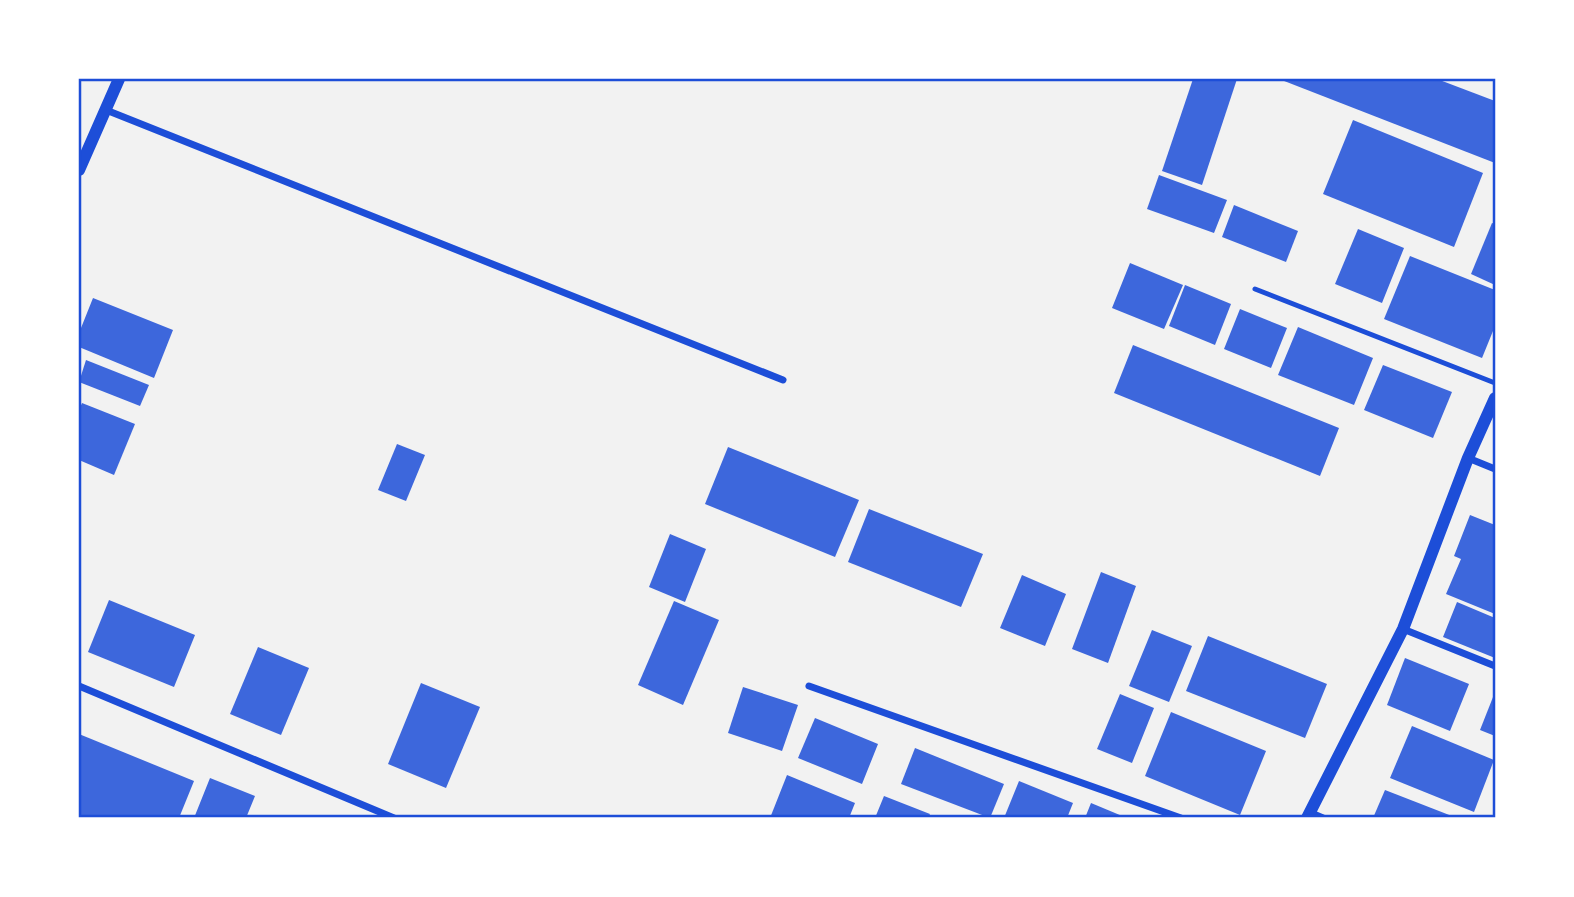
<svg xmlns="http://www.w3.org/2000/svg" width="1574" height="897" viewBox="0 0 1574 897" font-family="'DM Sans',sans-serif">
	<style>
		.building { fill: #3d67dc }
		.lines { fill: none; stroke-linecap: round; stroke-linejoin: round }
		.service { stroke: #1d4ed8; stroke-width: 5 }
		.minor { stroke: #1d4ed8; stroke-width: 7 }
		.tertiary { stroke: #1d4ed8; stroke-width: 12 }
		.neatline { fill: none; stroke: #1d4ed8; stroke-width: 2.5 }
	</style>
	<rect width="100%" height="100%" fill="#f2f2f2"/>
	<g class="building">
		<path d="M1193,79H1237L1202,185L1162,171Z"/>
		<path d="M1279,79H1437L1495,101V163Z"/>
		<path d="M1353,120L1483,173L1454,247L1323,194Z"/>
		<path d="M1159,175L1227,200L1214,233L1147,209Z"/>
		<path d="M1234,205L1298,231L1286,262L1222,237Z"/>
		<path d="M1492,223L1495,224V285L1471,274Z"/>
		<path d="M1358,229L1404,248L1382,303L1335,284Z"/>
		<path d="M1410,256L1495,290V326L1482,358L1384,319Z"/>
		<path d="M1130,263L1183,285L1164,329L1112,308Z"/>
		<path d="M1185,285L1231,304L1215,345L1169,326Z"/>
		<path d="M93,298L173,330L154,378L79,347V333Z"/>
		<path d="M1240,309L1287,328L1271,368L1224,349Z"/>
		<path d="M1298,327L1373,358L1354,405L1278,375Z"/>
		<path d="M1133,345L1339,428L1320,476L1114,393Z"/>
		<path d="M86,360L149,385L140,406L79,382Z"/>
		<path d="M1383,365L1452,392L1433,438L1364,410Z"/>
		<path d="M82,403L135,424L114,475L79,460V410Z"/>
		<path d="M397,444L425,455L406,501L378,490Z"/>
		<path d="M728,447L859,500L835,557L705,504Z"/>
		<path d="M869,509L983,554L961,607L848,562Z"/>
		<path d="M1470,515L1495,525V614L1446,594L1461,559L1454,556Z"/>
		<path d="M670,534L706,549L685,602L649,587Z"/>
		<path d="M1101,572L1136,586L1108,663L1072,649Z"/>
		<path d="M1022,575L1066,594L1045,646L1000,628Z"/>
		<path d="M109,600L195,635L174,687L88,652Z"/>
		<path d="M674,601L719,620L683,705L638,685Z"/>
		<path d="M1457,602L1495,618V658L1443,637Z"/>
		<path d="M1152,630L1192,646L1169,702L1129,686Z"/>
		<path d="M1208,636L1327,684L1305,738L1186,691Z"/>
		<path d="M258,647L309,668L281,735L230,714Z"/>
		<path d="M1405,658L1469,684L1450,731L1387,705Z"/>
		<path d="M421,683L480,707L446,788L388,764Z"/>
		<path d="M743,687L798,705L782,751L728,733Z"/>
		<path d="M1495,692V736L1480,730Z"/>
		<path d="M1120,694L1154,708L1132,763L1097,749Z"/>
		<path d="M1171,712L1266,751L1240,815L1145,776Z"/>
		<path d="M815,718L878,744L862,784L798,758Z"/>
		<path d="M1412,726L1494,760L1474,812L1390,778Z"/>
		<path d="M79,734L194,781L179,818L79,817Z"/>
		<path d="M915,748L1004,784L990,818L901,784Z"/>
		<path d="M787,775L855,803L849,818H770Z"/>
		<path d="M210,778L255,796L246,818H194Z"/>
		<path d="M1019,781L1073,803L1067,818H1004Z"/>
		<path d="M1385,790L1457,818H1373Z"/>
		<path d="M884,796L930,814L928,818H875Z"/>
		<path d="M1091,803L1127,818H1085Z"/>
	</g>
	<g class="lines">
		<path class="service" d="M1255,289L1495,383"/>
		<g class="minor">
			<path d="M106,110L783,380"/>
			<path d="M1468,458L1495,469"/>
			<path d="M1403,629L1495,666"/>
			<path d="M79,686L394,818"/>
			<path d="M809,686L1181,818"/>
			<path d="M1309,812L1323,818"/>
		</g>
		<g class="tertiary">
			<path d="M79,170L119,79"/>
			<path d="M1307,818L1403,629L1468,458L1495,398"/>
		</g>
	</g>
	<rect width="1574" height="897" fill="none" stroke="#ffffff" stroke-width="161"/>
	<rect x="80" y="80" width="1414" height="736" class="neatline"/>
</svg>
